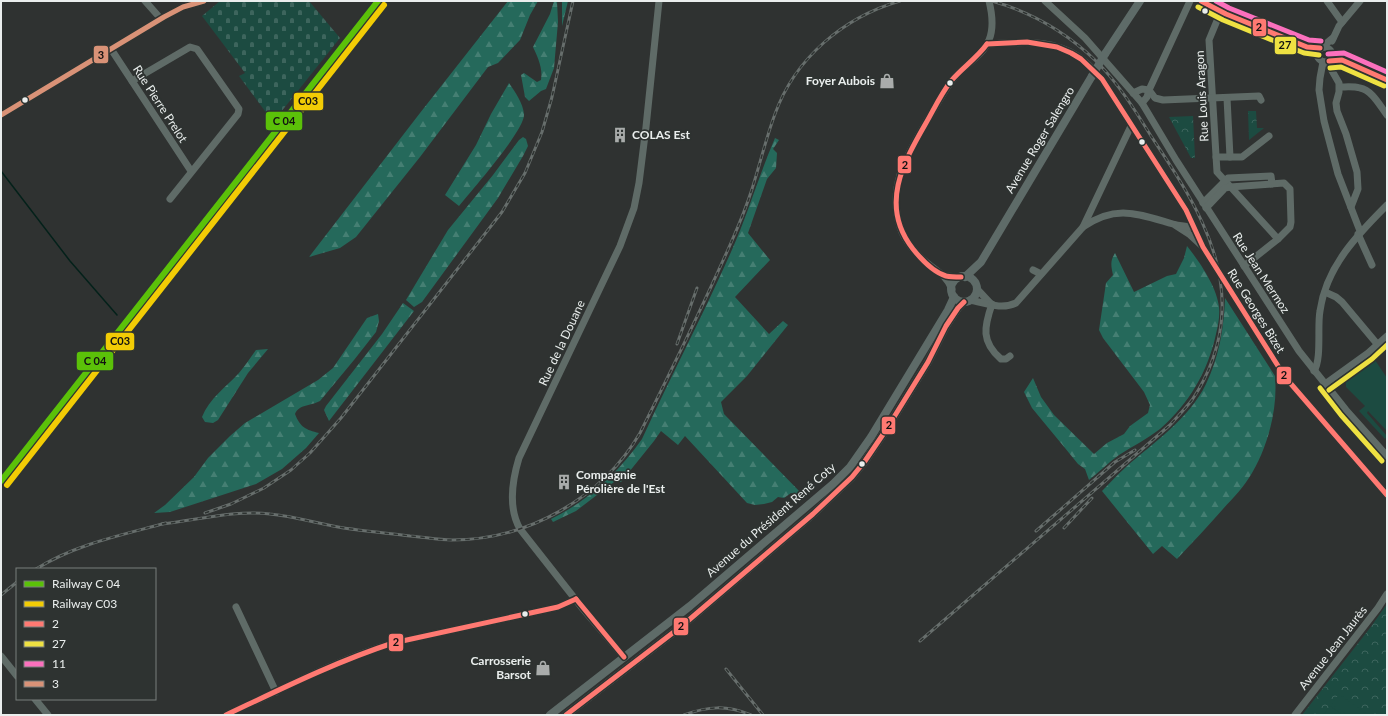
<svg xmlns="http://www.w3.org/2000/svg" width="1388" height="716" viewBox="0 0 1388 716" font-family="Lato,sans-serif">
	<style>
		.forest { fill: url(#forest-firs) }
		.cemetery { fill: url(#cemetery-stones) }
		.park { fill: url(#park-crowns) }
		.pitch { fill: #1c4b41 }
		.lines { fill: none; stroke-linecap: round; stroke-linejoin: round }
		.stream { stroke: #04211a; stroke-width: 1.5 }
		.minor { stroke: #5f6b67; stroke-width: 7 }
		.major { stroke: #5e6b68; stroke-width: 8 }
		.rail-casing { stroke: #676e6c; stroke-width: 3 }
		.rail { stroke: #2e3331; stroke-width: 1.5; stroke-dasharray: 4.5; stroke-linecap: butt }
		.major-bridge { stroke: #5e6b68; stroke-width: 8 }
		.bus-1-casing { stroke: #2e3331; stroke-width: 8 }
		.bus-2-casing { stroke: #2e3331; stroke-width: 8 }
		.bus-3-casing { stroke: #2e3331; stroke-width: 8 }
		.bus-4-casing { stroke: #2e3331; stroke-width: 8 }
		.bus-1 { stroke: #ff7972; stroke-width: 5 }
		.bus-2 { stroke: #eee142; stroke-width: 5 }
		.bus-3 { stroke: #fb70bd; stroke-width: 5 }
		.bus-4 { stroke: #d99277; stroke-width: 5 }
		.rail-1-casing { stroke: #2e3331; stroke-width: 9 }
		.rail-2-casing { stroke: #2e3331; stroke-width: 9 }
		.rail-1 { stroke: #5bc109; stroke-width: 6 }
		.rail-2 { stroke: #f2cc05; stroke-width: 6 }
		.bus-dot { fill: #eaeeed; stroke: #2e3331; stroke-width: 1.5 }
		.labels { text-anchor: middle; stroke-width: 3.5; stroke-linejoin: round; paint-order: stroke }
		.poi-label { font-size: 12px; font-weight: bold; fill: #eaeeed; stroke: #2e3331; text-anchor: end }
		.street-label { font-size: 12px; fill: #eaeeed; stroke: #2e3331 }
		.line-badge { stroke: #2e3331; stroke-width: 1.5 }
		.pale-badge-label { font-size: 11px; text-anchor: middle; font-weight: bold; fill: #111 }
	</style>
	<defs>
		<pattern id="forest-firs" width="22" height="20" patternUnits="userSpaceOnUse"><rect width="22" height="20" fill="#25695b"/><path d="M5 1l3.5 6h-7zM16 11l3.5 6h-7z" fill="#457f73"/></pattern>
		<pattern id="cemetery-stones" width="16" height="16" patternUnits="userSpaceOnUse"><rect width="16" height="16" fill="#1c4b41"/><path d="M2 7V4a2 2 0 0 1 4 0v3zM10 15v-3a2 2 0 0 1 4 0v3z" fill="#3d655d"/></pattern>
		<pattern id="park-crowns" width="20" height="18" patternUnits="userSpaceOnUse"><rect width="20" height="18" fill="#1c4b41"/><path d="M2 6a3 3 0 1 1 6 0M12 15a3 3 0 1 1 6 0" fill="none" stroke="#3d655d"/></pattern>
	</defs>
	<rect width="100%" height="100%" fill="#2f3231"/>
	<g class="forest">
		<path d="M508,1H538L530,15L520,40L498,63L488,67L420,157L356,237L340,248L309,257L420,113Z"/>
		<path d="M554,1H557L558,22L554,68L546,89L541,91L529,101L525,97L521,75L524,73L537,82L541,80C543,68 538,58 533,47L550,14Z"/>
		<path d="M562,1H568L562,26Z"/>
		<path d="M509,83C515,92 523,103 524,114C526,129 471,191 459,206L445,195L476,145L491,114Z"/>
		<path d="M523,137L526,139L528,146L523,156L498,198L422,302L414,307L406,300L448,230L493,175L519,140Z"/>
		<path d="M775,138L779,140L773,149L777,153L776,168L767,179L748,233L770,260L735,297L769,334L783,321L788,325L747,376L721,402L724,414L802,494L796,495L791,493L784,498L778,497L772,502L764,504L755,505L747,503L685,436L678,445L661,431L654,441L621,482H614L576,511L553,522L551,519C588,501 619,472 642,439C671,376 703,315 731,252C748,214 759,175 775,138Z"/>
		<path d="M1187,246C1199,261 1217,287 1219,307C1220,316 1218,326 1216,334C1208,371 1189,404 1160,429C1147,439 1133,446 1119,455C1109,462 1099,472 1089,480L1085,469L1078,464L1065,448L1046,425L1032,408L1024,392L1033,378L1041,397L1054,415L1094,454L1107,443L1124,434L1130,426L1148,413L1150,405L1144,392L1103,338L1099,330L1106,283L1113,275C1111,266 1110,261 1115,253L1134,292L1167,276L1176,274L1184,258Z"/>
		<path d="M1225,298L1275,376C1278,408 1268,446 1252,473C1244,487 1233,498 1223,509C1208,526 1192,543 1177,559L1162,546L1153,554L1102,491C1110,483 1117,475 1126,467C1154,442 1189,419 1206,384C1219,357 1224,328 1225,298Z"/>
		<path d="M403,303L414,311L329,421L324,410L326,406L382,334Z"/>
		<path d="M378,314L379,321L376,332L354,360L320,401C311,406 299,404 295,414C300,427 306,430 319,433L306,448L282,469L256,484L170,512L154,513L165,505L194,477L208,458L230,436L245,423L318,380L333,368L367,318Z"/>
		<path d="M268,349L248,373L218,420L213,423L205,422L202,417C209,399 226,387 239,373C245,366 250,358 256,350Z"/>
	</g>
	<path class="cemetery" d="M220,1H309L340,38L273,122L239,76L245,73L202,16Z"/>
	<g class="park">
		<path d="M1248,111H1256L1257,128H1264L1249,140Z"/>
		<path d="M1193,116L1195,158H1191L1169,117Z"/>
		<path d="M1387,604V715H1302L1370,628Z"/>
	</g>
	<g class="pitch">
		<path d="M1372,358L1375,360L1387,378V431L1368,411L1367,413L1387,436L1385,439L1359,411L1365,406L1346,387V382L1348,374Z"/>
		<path d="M1339,694L1368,715H1347L1332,704Z"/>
		<path d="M1330,706L1343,715H1323Z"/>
	</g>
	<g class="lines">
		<path class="stream" d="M1,171L70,261L117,315"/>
		<g class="minor">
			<path d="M145,1L161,19"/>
			<path d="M1045,1L1085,38L1142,103L1176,160L1299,351L1346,410L1387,456"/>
			<path d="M1201,1L1226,14L1307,47L1320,48"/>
			<path d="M1327,1L1342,22"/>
			<path d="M1221,11L1209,40L1217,172L1278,239"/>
			<path d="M1332,41L1339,26L1360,1"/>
			<path d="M987,44C1013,43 1042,39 1066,50C1081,56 1092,68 1102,79L1186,210L1203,247L1285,377L1387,495"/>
			<path d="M1324,47C1330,48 1333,52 1332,58L1327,62C1321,62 1315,58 1318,51C1319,50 1330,40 1333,38"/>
			<path d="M111,49L191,171"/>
			<path d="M1332,54L1342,60L1387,80"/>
			<path d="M1323,62L1320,78L1319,90L1324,121L1338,174L1360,231"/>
			<path d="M1327,62L1339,83V92L1336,103L1337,111L1346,134L1357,172L1358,189L1351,207"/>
			<path d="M132,81L190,47L197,49L239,109L238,114L170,199"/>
			<path d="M1340,87C1346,87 1353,86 1360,88C1372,90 1380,106 1387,115"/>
			<path d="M1149,90L1155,98L1163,100L1259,96L1261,100"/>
			<path d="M1133,93L1142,89L1149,90"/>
			<path d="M1142,103L1147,97L1149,90L1190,1"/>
			<path d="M1,115L164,17L183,7L204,1"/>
			<path d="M1216,157H1230L1227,98"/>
			<path d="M1230,157H1242L1269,136"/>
			<path d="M1203,203L1228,178L1271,176L1272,184"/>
			<path d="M1206,208L1225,188L1230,187L1284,183L1290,189L1291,222L1290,227L1278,239L1244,266"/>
			<path d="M1175,225L1189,234L1202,246"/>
			<path d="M1083,227L1131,126"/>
			<path d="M1358,234L1372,265"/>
			<path d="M1033,270L1041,274"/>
			<path d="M945,276L961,277"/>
			<path d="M952,289C946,275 938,272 927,263C916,254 904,240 900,227C887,184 908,154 928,119C937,105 944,90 954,78C964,65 983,56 989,40C994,28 992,13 989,1"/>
			<path d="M977,289L991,304"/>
			<path d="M1325,292L1336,297L1342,302L1378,345"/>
			<path d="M970,300C986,303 1001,310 1016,303L1083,227C1116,204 1138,214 1173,224C1180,226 1187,226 1194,228"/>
			<path d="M992,304C984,327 981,342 1001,359H1006L1010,356"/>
			<path d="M1314,371C1322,359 1317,326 1320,311C1326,267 1357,235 1387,205"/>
			<path d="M1325,384L1368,353L1387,336"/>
			<path d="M236,607L276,692"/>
			<path d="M1,656L17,676"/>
			<path d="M624,657L583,609L520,529C508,508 512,481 519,458L620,246L634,208L639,183L646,127L659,1"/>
			<path d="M35,699L48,715"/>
			<path d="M226,715C281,690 336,660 393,643L558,607L576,599"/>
			<path d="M1295,715L1378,608L1387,594"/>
		</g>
		<g class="major">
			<path d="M1105,54L1140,1"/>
			<circle cx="964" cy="289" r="13"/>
			<path d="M965,277L981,262L1092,76"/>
			<path d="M550,715L690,606L833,484L850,467L871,437L948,310L954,297"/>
			<path d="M566,715L683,625L813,514L852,477L865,461L886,430L928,362L946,326L958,308L964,302"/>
		</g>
		<defs>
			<g id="rail">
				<path d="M677,344L697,288"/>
				<path d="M205,513L231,504L264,488L291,470L310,453L341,418L502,212L525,173L542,132L552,97L573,1"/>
				<path d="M162,524C198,520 234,510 270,514C293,516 315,523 338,527C362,531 386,533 410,536C424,537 438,540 452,540C528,540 602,498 640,433C671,371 702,308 730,245C738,227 746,208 752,189C760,164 766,138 775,114C795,58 844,17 900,1"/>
				<path d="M1064,528L1092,498"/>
				<path d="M1036,531L1115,462L1135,450"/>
				<path d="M36,569C76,544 122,535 166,523"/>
				<path d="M1,595L17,582"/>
				<path d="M920,641L1170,425C1177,417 1185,409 1192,400C1209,375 1221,343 1222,312C1225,246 1186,189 1151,136C1135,110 1118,83 1096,61C1067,33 1031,12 992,1"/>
				<path d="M726,669L763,715"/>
				<path d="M684,715C708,706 727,705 751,715"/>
			</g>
		</defs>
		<use href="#rail" class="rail-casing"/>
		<use href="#rail" class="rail"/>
		<path class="major-bridge" d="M1092,76L1105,54"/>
		<defs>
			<g id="bus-1">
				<path d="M1201,1L1226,14L1307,47L1320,48"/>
				<path d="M987,44L1027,42L1057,47L1071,53L1081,59L1102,79L1186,210L1203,247L1285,377L1387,495"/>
				<path d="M1329,61L1342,60L1387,80"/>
				<path d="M961,277C956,277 951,277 946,276C933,272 921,259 913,249C879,206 903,163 926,123C934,109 941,94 951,81C962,68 977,58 987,44"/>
				<path d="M576,599L624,657"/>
				<path d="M226,715C281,689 335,662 393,643L558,607L576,599"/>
				<path d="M566,715L683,625L813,514L852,477L865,461L886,430L928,362L946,326L958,308L964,302"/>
			</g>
			<g id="bus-2">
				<path d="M1198,7L1223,20L1304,53L1319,55"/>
				<path d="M1330,68L1341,67L1384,86"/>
				<path d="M1320,388L1341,415L1382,461"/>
				<path d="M1329,390L1372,359L1387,345"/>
			</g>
			<g id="bus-3">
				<path d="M1216,1L1229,8L1309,40L1321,41"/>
				<path d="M1328,54L1344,53L1387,72"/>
			</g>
			<path id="bus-4" d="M1,115L164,17L183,7L204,1"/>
		</defs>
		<use href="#bus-1" class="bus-1-casing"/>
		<use href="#bus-2" class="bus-2-casing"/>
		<use href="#bus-3" class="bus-3-casing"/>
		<use href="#bus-4" class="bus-4-casing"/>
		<use href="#bus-1" class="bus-1"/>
		<use href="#bus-2" class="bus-2"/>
		<use href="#bus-3" class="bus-3"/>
		<use href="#bus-4" class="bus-4"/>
		<defs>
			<path id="rail-1" d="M1,481L378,1"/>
			<path id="rail-2" d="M7,485L384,5"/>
		</defs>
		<use href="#rail-1" class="rail-1-casing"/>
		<use href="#rail-2" class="rail-2-casing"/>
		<use href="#rail-1" class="rail-1"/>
		<use href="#rail-2" class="rail-2"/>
	</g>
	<defs>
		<symbol id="shop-bare" viewBox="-9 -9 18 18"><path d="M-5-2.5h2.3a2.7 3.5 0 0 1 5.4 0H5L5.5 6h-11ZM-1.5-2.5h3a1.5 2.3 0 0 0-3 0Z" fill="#a9acab" stroke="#2e3331" stroke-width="2.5" paint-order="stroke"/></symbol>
		<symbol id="building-bare" viewBox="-9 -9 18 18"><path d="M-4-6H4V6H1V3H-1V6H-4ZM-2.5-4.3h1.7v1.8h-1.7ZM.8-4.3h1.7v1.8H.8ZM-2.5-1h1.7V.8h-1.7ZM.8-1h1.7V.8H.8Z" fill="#a9acab" stroke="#2e3331" stroke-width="2.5" paint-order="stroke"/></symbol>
	</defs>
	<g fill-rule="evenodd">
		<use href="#shop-bare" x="876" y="70" width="22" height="22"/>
		<use href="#building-bare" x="609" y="124" width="22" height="22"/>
		<use href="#building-bare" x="553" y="471" width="22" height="22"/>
		<use href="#shop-bare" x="532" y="657" width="22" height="22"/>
	</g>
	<g class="bus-dot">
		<circle cx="1205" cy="11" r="3.5"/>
		<circle cx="950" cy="83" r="3.5"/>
		<circle cx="25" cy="100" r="3.5"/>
		<circle cx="1142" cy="142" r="3.5"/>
		<circle cx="862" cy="464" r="3.5"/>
		<circle cx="525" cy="614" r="3.5"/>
	</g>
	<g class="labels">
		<g class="poi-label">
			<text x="875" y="85">Foyer Aubois</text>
			<text x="632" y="139" text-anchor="start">COLAS Est</text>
			<text x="576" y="479" text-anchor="start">Compagnie<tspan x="576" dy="14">Pérolière de l'Est</tspan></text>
			<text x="531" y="665">Carrosserie<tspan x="531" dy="14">Barsot</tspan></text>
		</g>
		<g class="street-label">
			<text transform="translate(1202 96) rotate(-93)" y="4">Rue Louis Aragon</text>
			<text transform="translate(160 104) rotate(57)" y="4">Rue Pierre Prelot</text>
			<text transform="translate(1040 140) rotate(-59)" y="4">Avenue Roger Salengro</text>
			<text transform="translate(1261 273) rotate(57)" y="4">Rue Jean Mermoz</text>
			<text transform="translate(1256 311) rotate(58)" y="4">Rue Georges Bizet</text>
			<text transform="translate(562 343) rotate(-65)" y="4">Rue de la Douane</text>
			<text transform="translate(771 520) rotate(-41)" y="4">Avenue du Président René Coty</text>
			<text transform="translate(1333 648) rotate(-52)" y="4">Avenue Jean Jaurès</text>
		</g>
	</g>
	<g class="line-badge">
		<rect x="1252" y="18" width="15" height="19" rx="4" fill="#ff7972"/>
		<rect x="1274" y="36" width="23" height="19" rx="4" fill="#eee142"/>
		<rect x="93" y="45" width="16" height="19" rx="4" fill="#d99277"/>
		<rect x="293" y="92" width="31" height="19" rx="4" fill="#f2cc05"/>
		<rect x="265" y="111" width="38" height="20" rx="4" fill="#5bc109"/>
		<rect x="897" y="155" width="15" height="19" rx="4" fill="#ff7972"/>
		<rect x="105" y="332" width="30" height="19" rx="4" fill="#f2cc05"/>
		<rect x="76" y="351" width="38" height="20" rx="4" fill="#5bc109"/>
		<rect x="1276" y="366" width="16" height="19" rx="4" fill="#ff7972"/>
		<rect x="881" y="416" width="15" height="19" rx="4" fill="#ff7972"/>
		<rect x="673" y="617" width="16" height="19" rx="4" fill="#ff7972"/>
		<rect x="388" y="633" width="16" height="19" rx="4" fill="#ff7972"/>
	</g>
	<g class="pale-badge-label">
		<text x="1259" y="31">2</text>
		<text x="1285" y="49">27</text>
		<text x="101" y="59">3</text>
		<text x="308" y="105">C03</text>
		<text x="284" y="125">C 04</text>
		<text x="905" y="169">2</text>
		<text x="120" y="345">C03</text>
		<text x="95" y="365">C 04</text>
		<text x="1284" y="379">2</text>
		<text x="889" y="429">2</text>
		<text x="681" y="630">2</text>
		<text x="396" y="646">2</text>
	</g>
	<rect width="1388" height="716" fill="none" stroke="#eaeeed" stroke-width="4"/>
	<rect x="16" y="568" width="140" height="132" fill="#2e3331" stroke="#797e7c"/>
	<rect x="24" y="581" width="20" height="6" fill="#5bc109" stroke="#797e7c"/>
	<text x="52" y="588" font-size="12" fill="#eaeeed">Railway C 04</text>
	<rect x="24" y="601" width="20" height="6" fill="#f2cc05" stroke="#797e7c"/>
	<text x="52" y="608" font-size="12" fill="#eaeeed">Railway C03</text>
	<rect x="24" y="621" width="20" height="6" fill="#ff7972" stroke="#797e7c"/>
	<text x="52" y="628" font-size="12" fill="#eaeeed">2</text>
	<rect x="24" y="641" width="20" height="6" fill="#eee142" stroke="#797e7c"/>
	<text x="52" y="648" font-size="12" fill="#eaeeed">27</text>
	<rect x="24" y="661" width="20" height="6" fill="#fb70bd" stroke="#797e7c"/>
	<text x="52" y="668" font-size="12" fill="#eaeeed">11</text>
	<rect x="24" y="681" width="20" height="6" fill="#d99277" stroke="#797e7c"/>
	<text x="52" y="688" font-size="12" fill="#eaeeed">3</text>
</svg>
